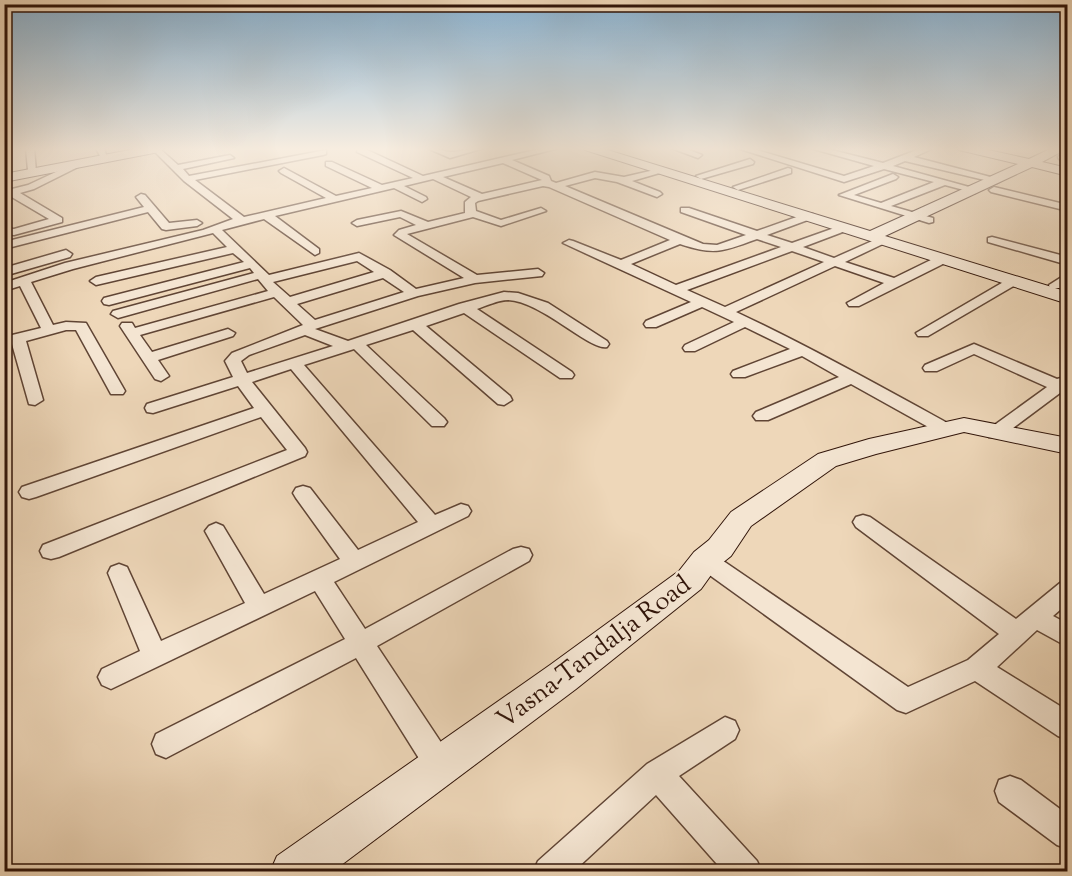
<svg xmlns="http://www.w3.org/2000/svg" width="1072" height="876" viewBox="0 0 1072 876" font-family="'Sorts Mill Goudy',serif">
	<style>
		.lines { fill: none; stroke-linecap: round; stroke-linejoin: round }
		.street-casing { stroke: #604535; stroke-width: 3 }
		.secondary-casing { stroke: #301409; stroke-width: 2 }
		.street { fill: #f4e5d2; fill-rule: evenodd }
		.secondary { fill: #f4e5d2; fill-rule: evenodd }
		.labels { text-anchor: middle; stroke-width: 5; stroke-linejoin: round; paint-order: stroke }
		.near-street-label { font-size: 26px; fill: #301409; stroke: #f4e5d2 }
	</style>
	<rect width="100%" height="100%" fill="#eed7b9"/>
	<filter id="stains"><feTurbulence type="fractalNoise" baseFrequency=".00333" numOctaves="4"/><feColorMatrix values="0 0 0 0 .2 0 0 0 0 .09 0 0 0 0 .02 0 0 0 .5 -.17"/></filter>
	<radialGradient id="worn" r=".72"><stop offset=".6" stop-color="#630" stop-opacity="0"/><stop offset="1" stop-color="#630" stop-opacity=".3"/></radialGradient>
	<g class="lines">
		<defs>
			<g id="street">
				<path d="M26,148H34L36,172L28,170Z"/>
				<path d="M96,148H104L107,158H101Z"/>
				<path d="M151,148H159L178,165L230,155L234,158L183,169L189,176L326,150V154L323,155L195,180L244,217L326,198L281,173L279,171L284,168L336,196L372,188L326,166V162H332L382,185L413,178L357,152L358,148H363L423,176L544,148H559L512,160L549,176L551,181L556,183L595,172L624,177L663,168V172L632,181L660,192L662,194L657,197L617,182L595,178L565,186L703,244L717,245L746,235L681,212V208H689L757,231L805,214H813V218L767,235L792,243L840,226H848V230L803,247L834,258L879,238H887V242L845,262L894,278L939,256H947V262L859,306H849L847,303L884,283L835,266L736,312C810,347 880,386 951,425L954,429L951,433H939L851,384L768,420H756L753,416L756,412L839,377L802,356L745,377H733L731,374L733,371L790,349L745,327L695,351H685L683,348L685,345L734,322L702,307L656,327H646L644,324L646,321L691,302L563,243L569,240L573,241L621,260L670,240L549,187L543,186L478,201L475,203L476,211L501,220L541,208L546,211L501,226L473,217L407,234L477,275L538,269L544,273L542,276L475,283L418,296L315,329L348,341L459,304L504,292L518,293L548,303L607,341L609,344L607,347C590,351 541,301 508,300C498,300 486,306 477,309L572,372L574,375L572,378H560L464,313L426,326L510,396L512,400L504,405L498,404L413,330L366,345L444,418L447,422L444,426H432L354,349L304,365L435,515L461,504L468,506L471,511L468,516L334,582L365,629L513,549L521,547L529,549L532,555L529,561L377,646L450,756L454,766L450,776L440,780L430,776L356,658L166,758L156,754L152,744L156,734L345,639L315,591L111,689L102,685L98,677L102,669L140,651L108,573L111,567L119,564L127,567L161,641L245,603L205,531L209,526L216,523L223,526L264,594L340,559L296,498L293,493L296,488L303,486L310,488L358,550L418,522L291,369L252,382L305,448L307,452L305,456L59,557L51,559L43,557L40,551L43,545L287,450L261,417L36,497L29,499L22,497L19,492L22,487L254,408L238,386L153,413L147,412L145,408L147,404L233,377L225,361L232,353L303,325L274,297L140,335L152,352L228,329L235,333L233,336L158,360L169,376L161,381L155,379L120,326L122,323H132L135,328L268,291L258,279L118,318L111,314L113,311L254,273L250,268L109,305L104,304L102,301L104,298L244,262L233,253L96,285L90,281L96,277L227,247L213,233L73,269L31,282L53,325L66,322L86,323L125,391L123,394H111L76,330H66L26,341L43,400L35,405L29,404L12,344L4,346V337L41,328L20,286L4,291V283L65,263L203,230L233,219L184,181ZM503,163L542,180L482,194L443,177ZM433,179L471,197L465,202V213L428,222L401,211L357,220L352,223L357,226L400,217L416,225L399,230L394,235L464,278L416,289L390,270L359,253L269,275L222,230L264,219L315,255L319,253V249L275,216L394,188L422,202L427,199L426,197L404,186ZM757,239L781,247L676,285L631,264L680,244C716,256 723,251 757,239ZM792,251L824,262L725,307L687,290ZM357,261L374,272L290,297L273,282ZM383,278L404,292L315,320L297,304ZM305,335L333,346L247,373L241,361L249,355Z"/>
				<path d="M427,148C436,148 445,152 453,152C463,151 473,148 484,148L450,158Z"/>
				<path d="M671,148H684L702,155L698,158Z"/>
				<path d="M737,148H750L844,176L874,166L810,148H824L883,163L922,148H934L914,157L1002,180L997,183L905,161L893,166L980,190L975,193L945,185L891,206L933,218V222L929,223L839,195L893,174L898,177L896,179L854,195L881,203L934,182L884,169L844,182Z"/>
				<path d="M1062,154L1068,155V161L1059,159L1058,157Z"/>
				<path d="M750,159L754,162L753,164L701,179L696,176Z"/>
				<path d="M75,163L82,165L34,189L20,193L62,218V222L14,235L4,234V228L14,229L49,219L10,196L4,197V191L28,185Z"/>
				<path d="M788,168L791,169V173L738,190L733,187Z"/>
				<path d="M994,187L1068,205V211L991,192L989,190Z"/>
				<path d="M141,194L145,195L169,223L197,220L202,223L197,226L166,230L162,229L148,212L4,249V242L144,207L136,197Z"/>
				<path d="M992,237L1068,257V265L988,242V238Z"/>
				<path d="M66,250L72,254L70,257L4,276V268Z"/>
				<path d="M1068,273V283L1060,288H1050L1049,285Z"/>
				<path d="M1012,277L1018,281L1017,284L928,336H918L916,333Z"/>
				<path d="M974,344L1057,379L1068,376V387L1001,437H989L986,433L989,429L1047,387L974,354L937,371H925L923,368L925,365Z"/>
				<path d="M863,515L870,517L1016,619L1060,583L1068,580V603L1053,616L1068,624V647L1037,630L997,667L1068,711V740L1058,736L975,681L906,713L897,710L697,566L694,560L697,554L705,552L713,554L908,687L968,660L999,634L856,527L853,522L856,517Z"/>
				<path d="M725,717L735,721L739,730L735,739L679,776L757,861L762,872H724L656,795L573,872H533L538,861L647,764Z"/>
				<path d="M1010,776L1021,780L1068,815V849L1057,845L999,802L995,791L999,780Z"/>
			</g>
			<g id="secondary">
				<path d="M140,148H165L159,152L4,182V174Z"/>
				<path d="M583,148H601L870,231L1018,164L959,150L957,148H979L1029,159L1052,148H1068L1042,162L1068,168V176L1032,167L885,236L1068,292V304L585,150Z"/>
				<path d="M964,418L1068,438V454L964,432L876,454L836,466L751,526L731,556L716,568L701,589L576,689L332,872H270L277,856L550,665L679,571L694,552L709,540L731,512L818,454L869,439Z"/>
			</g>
		</defs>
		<use href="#street" class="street-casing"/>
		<use href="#secondary" class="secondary-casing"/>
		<use href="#street" class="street"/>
		<use href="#secondary" class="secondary"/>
	</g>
	<linearGradient id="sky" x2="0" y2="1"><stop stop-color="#8ab5d6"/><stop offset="0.55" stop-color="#f7ede0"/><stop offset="1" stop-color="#f7ede0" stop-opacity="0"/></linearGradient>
	<rect width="1072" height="271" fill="url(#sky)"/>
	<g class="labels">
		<g class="near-street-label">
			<text transform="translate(593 651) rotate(-37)" y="9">Vasna-Tandalja Road</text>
		</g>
	</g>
	<rect width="1072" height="876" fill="none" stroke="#eed7b9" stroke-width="24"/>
	<rect x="6" y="6" width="1060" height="864" fill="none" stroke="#301409" stroke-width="3"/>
	<rect x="12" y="12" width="1048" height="852" fill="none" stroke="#301409" stroke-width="1.5"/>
	<rect width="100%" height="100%" filter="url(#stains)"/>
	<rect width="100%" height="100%" fill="url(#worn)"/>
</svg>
